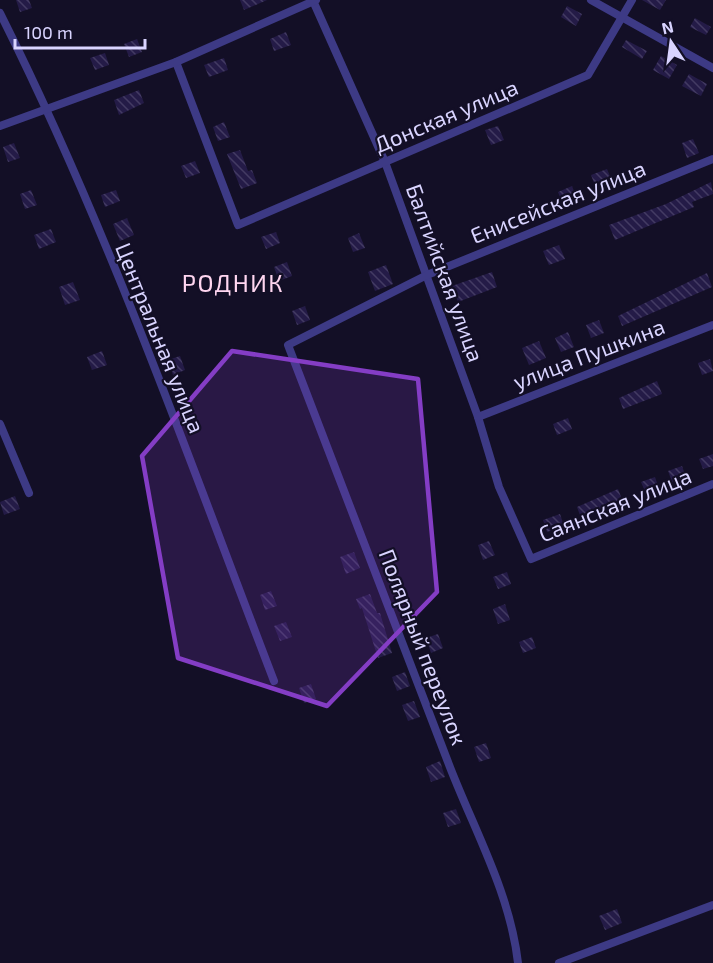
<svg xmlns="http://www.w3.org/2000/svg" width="713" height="963" viewBox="0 0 713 963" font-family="'Exo 2',sans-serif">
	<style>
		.building { fill: url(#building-back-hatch) }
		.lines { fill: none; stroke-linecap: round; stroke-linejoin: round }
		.street { stroke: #3d3a85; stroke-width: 8 }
		.marked { fill: #843dc5; fill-opacity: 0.2; stroke: #843dc5; stroke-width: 4.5; stroke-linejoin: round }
		.labels { text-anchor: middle; stroke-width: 4.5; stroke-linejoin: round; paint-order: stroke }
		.street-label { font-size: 22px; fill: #d9d4ff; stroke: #130f26 }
		.neighbourhood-label { font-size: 24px; letter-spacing: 1.5px; fill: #ffd6f0; stroke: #130f26 }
	</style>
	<defs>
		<pattern id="building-back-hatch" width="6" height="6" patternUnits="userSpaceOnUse" patternTransform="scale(1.5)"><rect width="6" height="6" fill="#241b47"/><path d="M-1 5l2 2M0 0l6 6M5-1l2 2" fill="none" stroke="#433b63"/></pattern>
	</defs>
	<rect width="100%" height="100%" fill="#130f26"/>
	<g class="building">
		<path d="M16,0H29L32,8L20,12Z"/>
		<path d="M240,0H267L244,10Z"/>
		<path d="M642,0H666L660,10Z"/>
		<path d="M567,6L582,14L576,26L561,17Z"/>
		<path d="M695,18L711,27L706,35L690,27Z"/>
		<path d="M286,32L291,45L274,51L270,39Z"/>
		<path d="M137,39L142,52L129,57L124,44Z"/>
		<path d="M626,40L647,51L642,59L622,47Z"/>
		<path d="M105,53L109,65L95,70L90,58Z"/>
		<path d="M661,56L677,65L669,79L653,70Z"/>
		<path d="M224,58L228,70L209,77L204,65Z"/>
		<path d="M689,74L707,84L701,96L682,86Z"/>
		<path d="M139,90L144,103L119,115L114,100Z"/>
		<path d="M224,122L230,137L218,141L213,127Z"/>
		<path d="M498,126L504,140L491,145L485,130Z"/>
		<path d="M693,139L699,153L687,158L682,143Z"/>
		<path d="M14,143L20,158L8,162L3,147Z"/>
		<path d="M240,150L248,171L252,170L257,183L241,189L227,154Z"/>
		<path d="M195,161L200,173L186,178L181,166Z"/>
		<path d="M607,169L612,181L596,188L591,175Z"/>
		<path d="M711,182L713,194L692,202L694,207L615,240L609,225L666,204Z"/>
		<path d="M572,186L577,199L563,205L558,192Z"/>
		<path d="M31,190L37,205L25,209L20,194Z"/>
		<path d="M116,190L120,201L105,207L101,195Z"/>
		<path d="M127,218L134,235L120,241L113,224Z"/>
		<path d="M51,229L56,242L39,249L34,235Z"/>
		<path d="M276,232L280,243L266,249L261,237Z"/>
		<path d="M359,233L365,248L353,252L348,238Z"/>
		<path d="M559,245L565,259L549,265L543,251Z"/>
		<path d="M287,262L292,276L279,281L274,267Z"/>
		<path d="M386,265L393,284L375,291L368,272Z"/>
		<path d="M492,272L497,287L458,302L452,286Z"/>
		<path d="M707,273L712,287L622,326L618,316Z"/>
		<path d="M73,282L80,300L65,305L59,287Z"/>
		<path d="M305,306L310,320L297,325L292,311Z"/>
		<path d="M599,320L604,333L591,338L586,325Z"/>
		<path d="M568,332L574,347L561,352L555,338Z"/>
		<path d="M539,341L546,358L529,365L522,348Z"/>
		<path d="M102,351L107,365L92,370L87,357Z"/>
		<path d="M180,356L185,370L173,375L168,360Z"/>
		<path d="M710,359L713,371L702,375L698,363Z"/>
		<path d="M657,381L662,394L623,409L619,398Z"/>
		<path d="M568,418L572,429L557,435L553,424Z"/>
		<path d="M713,454V466L703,469L699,459Z"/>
		<path d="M682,466L686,477L672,482L668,471Z"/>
		<path d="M655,477L659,489L646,494L641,482Z"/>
		<path d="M618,489L623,502L581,518L577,507Z"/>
		<path d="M15,496L20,509L4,515L0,502Z"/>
		<path d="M560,514L564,526L547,532L543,520Z"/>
		<path d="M489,541L495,555L483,560L478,545Z"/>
		<path d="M354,552L360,568L346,574L340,557Z"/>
		<path d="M507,572L511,584L498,589L493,577Z"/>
		<path d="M271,591L277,606L265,610L260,595Z"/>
		<path d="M370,594L377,613H380L392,653L378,658L362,608L360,609L356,599Z"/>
		<path d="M505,604L510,620L498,624L493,609Z"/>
		<path d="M286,622L292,637L280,641L274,626Z"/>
		<path d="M438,634L443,648L431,653L426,638Z"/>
		<path d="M532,637L536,648L523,653L519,642Z"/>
		<path d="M405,672L410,686L397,691L392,677Z"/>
		<path d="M311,684L316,699L304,703L299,688Z"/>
		<path d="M414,701L420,717L408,721L402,705Z"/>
		<path d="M486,743L491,758L479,762L474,747Z"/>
		<path d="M440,761L445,777L431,782L426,767Z"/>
		<path d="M456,809L461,823L448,827L443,813Z"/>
		<path d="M617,909L622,923L605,930L599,916Z"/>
	</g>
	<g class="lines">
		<g class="street">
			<path d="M591,0L713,68"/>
			<path d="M314,3L385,162L478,417L499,487L531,559L713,484"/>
			<path d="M0,13C108,228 188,457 274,681"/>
			<path d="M176,62L238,225L588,75L632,0"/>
			<path d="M0,126L176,62L316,0"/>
			<path d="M478,417L713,325"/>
			<path d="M0,424L29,493"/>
			<path d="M518,963C510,892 473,828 448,762C395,623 341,484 288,345L427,275L713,159"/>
			<path d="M559,963L713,905"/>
		</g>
	</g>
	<path class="marked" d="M232,351L418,379L437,592L327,706L178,658L142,456Z"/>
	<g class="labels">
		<g class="street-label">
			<text transform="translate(446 116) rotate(-23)" y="8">Донская улица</text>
			<text transform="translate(558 202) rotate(-22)" y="8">Енисейская улица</text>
			<text transform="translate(445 273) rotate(70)" y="8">Балтийская улица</text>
			<text transform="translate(160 338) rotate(68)" y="8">Центральная улица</text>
			<text transform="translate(589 354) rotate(-21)" y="8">улица Пушкина</text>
			<text transform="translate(615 505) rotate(-22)" y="8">Саянская улица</text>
			<text transform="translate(423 647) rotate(69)" y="8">Полярный переулок</text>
		</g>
		<g class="neighbourhood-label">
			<text x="233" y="292">РОДНИК</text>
		</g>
	</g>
	<g transform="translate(671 42) rotate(347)" stroke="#130f26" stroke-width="4.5" paint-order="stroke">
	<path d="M0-4.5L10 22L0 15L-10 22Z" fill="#d9d4ff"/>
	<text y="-9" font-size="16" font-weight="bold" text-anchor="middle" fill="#d9d4ff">N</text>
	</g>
	<path d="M15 39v9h130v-9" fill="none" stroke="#d9d4ff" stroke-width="3"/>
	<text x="24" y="39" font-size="18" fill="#d9d4ff" stroke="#130f26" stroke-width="4.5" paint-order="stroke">100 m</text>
</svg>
